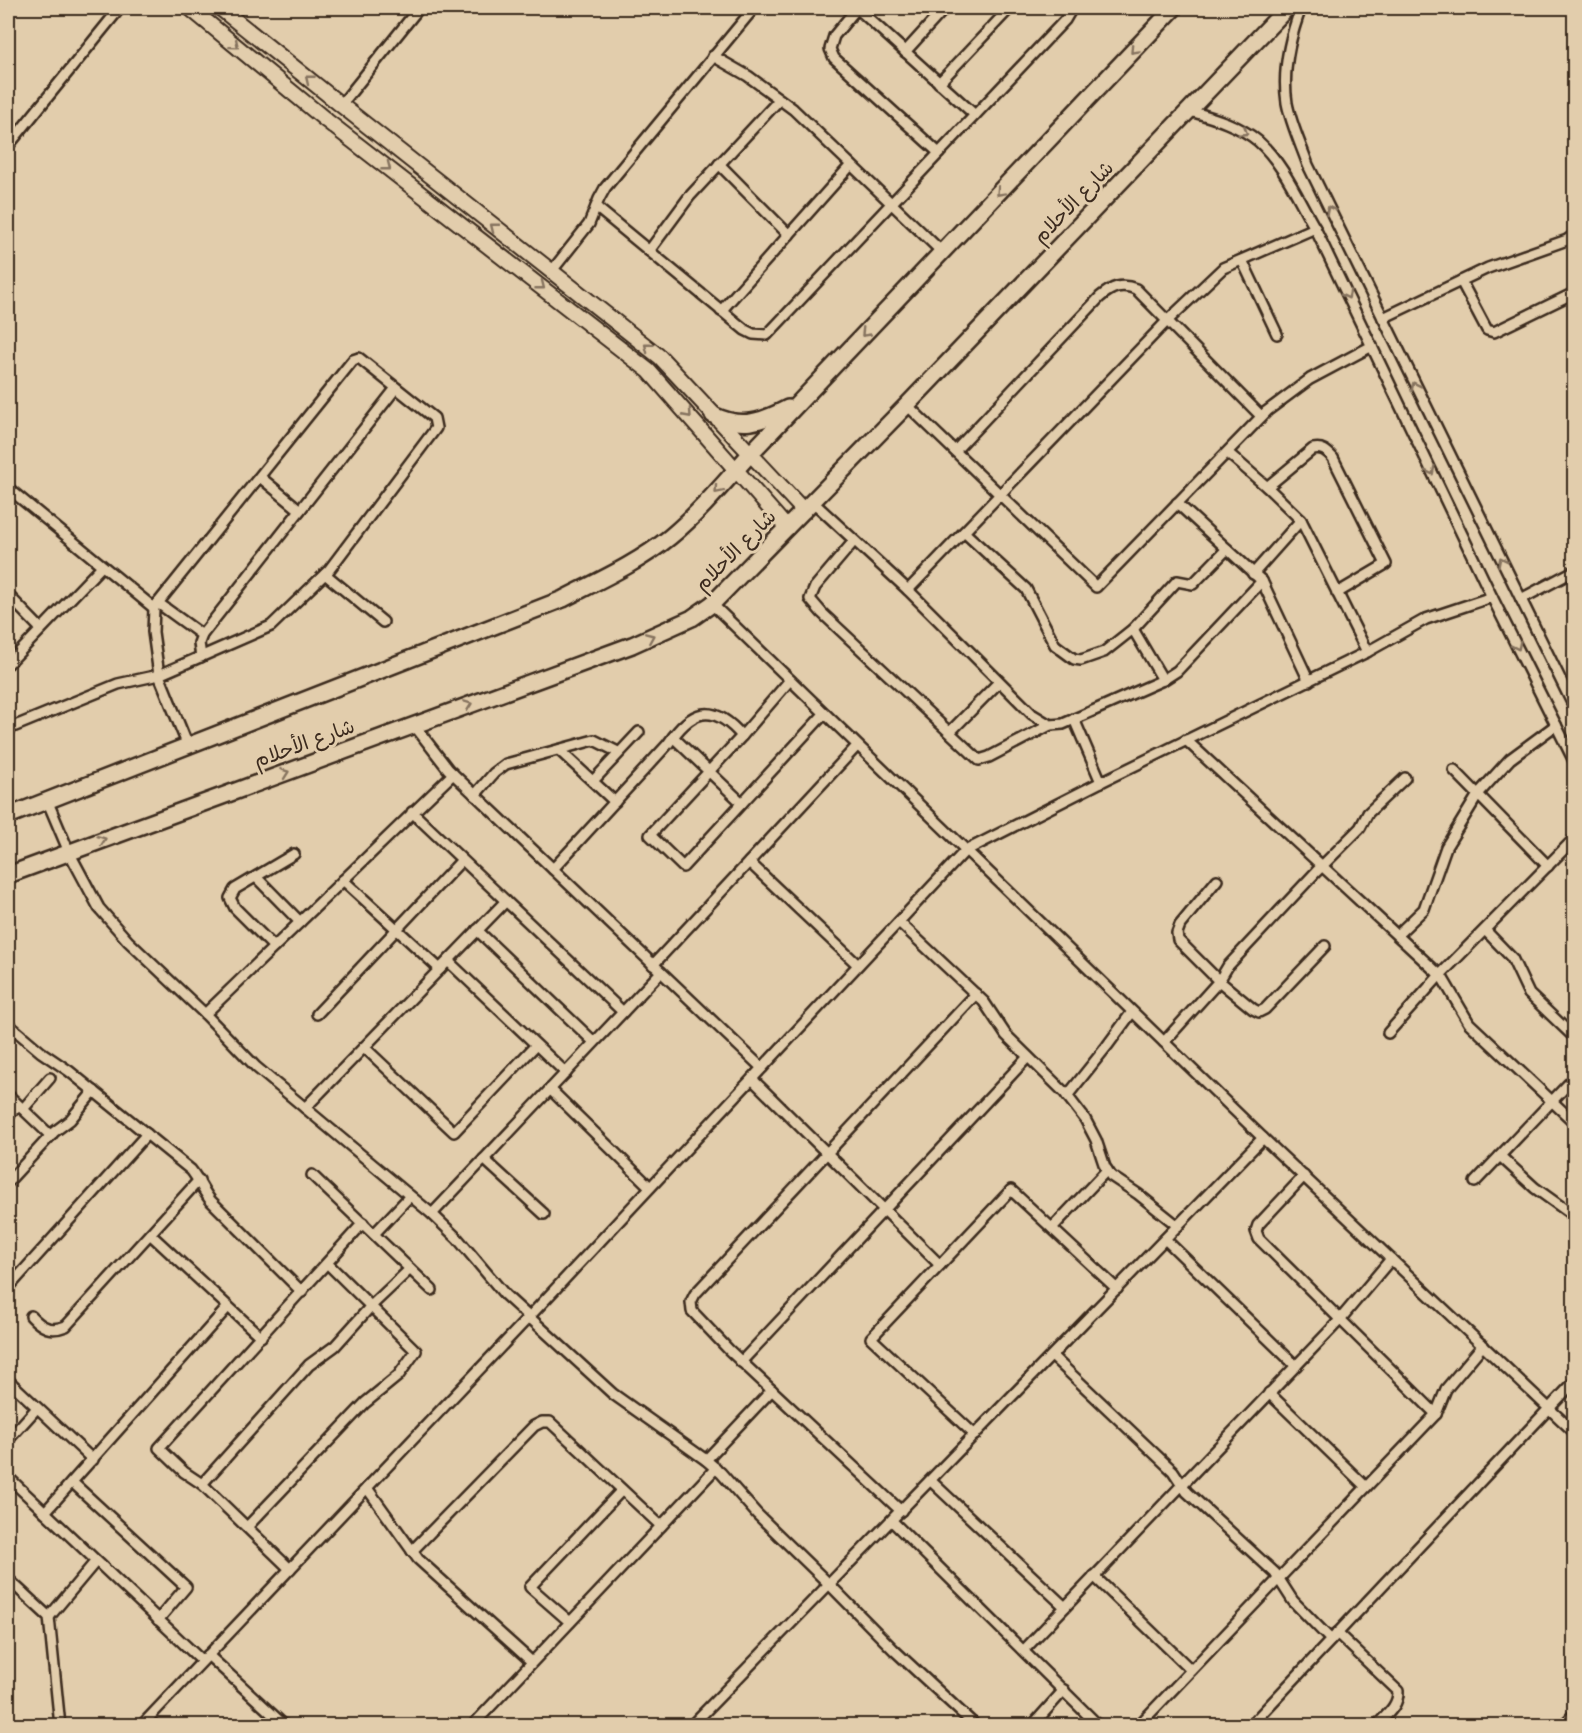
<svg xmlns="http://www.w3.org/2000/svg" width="1582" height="1733" viewBox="0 0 1582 1733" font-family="Mynerve,'Playpen Sans Arabic',sans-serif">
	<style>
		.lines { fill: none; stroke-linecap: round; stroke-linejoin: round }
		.street-casing { stroke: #3b2a1e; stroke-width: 14 }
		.secondary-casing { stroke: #3b2a1e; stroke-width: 18 }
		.primary-casing { stroke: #3b2a1e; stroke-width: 20 }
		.street { stroke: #e2cdac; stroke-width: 9 }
		.secondary { stroke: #e2cdac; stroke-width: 14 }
		.primary { stroke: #e2cdac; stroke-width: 15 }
		.oneway { stroke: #86735e }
		.labels { text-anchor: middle; stroke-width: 6; stroke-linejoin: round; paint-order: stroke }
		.street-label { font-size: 20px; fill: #3b2a1e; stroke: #e2cdac }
	</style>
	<rect width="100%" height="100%" fill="#e2cdac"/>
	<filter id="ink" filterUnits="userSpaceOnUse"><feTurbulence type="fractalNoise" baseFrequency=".0167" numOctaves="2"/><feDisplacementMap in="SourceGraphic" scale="12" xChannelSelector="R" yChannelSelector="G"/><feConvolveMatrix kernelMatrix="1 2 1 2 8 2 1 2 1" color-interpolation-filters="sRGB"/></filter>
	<g filter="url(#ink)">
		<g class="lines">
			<defs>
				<g id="street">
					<path d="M857,8L834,36L830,49L834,58L939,153"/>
					<path d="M857,8L975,115"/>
					<path d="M1301,8C1290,37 1282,71 1287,103C1291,124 1301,145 1308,165L1574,707"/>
					<path d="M905,52L945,8"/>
					<path d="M713,56L748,76L793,109L942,252"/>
					<path d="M939,83L1010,8"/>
					<path d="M341,105L419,8"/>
					<path d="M1190,111C1214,118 1239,125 1258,141C1283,163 1298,199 1315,228L1492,597L1574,761"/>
					<path d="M8,146L120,8"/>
					<path d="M719,164L789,235"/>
					<path d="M596,207L745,330L753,334L767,335L1065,20L1072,8"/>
					<path d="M649,251L689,197L779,100"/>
					<path d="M1242,260L1277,334"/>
					<path d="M551,272L589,224L599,199L605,188L754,8"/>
					<path d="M1461,281L1487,330L1494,332L1574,293"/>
					<path d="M721,311L851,165"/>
					<path d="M1383,318L1488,268L1567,240L1574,235"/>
					<path d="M907,405L1096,587L1267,411L1310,379L1372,346"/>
					<path d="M955,451L1100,297C1112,287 1121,283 1136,289L1261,416"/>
					<path d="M1228,453L1267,487L1301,520L1367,652"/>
					<path d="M260,477L300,510"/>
					<path d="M1267,487L1313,449C1322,447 1327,451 1333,458L1386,564L1337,593"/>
					<path d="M8,488L154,608"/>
					<path d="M813,502L908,590L1032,714L1050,725L1063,724L1163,680L1177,671L1262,581"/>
					<path d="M1177,503L1262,581L1309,681"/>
					<path d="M964,532L1026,589L1055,645L1074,659L1081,660L1104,652L1133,629L1177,581L1193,584L1227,549"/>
					<path d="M854,541L815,587L810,599L822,613L979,760L989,757L1050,725"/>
					<path d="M325,574L383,622"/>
					<path d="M1253,574L1301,520"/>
					<path d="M908,590L1167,321L1223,268L1315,228"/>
					<path d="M8,595L41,629"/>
					<path d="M1521,599L1574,571"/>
					<path d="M158,603L202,635"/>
					<path d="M712,604L1263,1138L1574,1432"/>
					<path d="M1133,629L1163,680"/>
					<path d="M201,657L199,643L202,635L396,388"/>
					<path d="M8,664L102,566"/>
					<path d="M790,680L742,736L650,835L683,867L824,714"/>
					<path d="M1074,719L1101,782"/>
					<path d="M414,725L448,769L762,1068"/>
					<path d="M8,729L118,684L159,675L271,626L329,570L436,428L434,418L359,358L353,360L154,608L153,632L159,675L188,746"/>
					<path d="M950,732L999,682"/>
					<path d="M673,737L742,803"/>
					<path d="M1186,740L1442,977L1469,1023L1574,1122"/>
					<path d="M559,750L615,802"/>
					<path d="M1454,770L1548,866"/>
					<path d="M593,781L639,732"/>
					<path d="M475,795L494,773L506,764L594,740L618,752"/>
					<path d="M47,800L69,852L99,908L128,941L205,1014L256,1067L432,1214L458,1239L505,1295L613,1394L706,1460L721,1473L757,1514L830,1585L894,1650L976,1726"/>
					<path d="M412,812L623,1012"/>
					<path d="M749,862L858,965"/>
					<path d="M553,869L668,744C691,710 712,701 742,736"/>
					<path d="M256,877L300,922"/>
					<path d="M343,880L440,969"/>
					<path d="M1217,880L1180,925L1177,933L1178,940L1219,981L1253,1009L1259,1012L1265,1009L1325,946"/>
					<path d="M899,922L984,1002L1006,1035L1065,1093L1085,1119L1096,1140L1105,1167L1111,1176L1138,1194L1178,1226"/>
					<path d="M477,930L594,1042"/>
					<path d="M1485,930L1512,958L1529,994L1574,1037"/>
					<path d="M1397,935L1424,909L1446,847L1479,793L1510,759L1556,725"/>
					<path d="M274,947L235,908L230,898L235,889L294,854"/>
					<path d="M448,961L566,1073"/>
					<path d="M653,965L857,746"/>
					<path d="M205,1014L453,774"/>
					<path d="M317,1014L462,860"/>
					<path d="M8,1024L41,1052L69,1071L191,1170C199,1180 203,1191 211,1201L302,1292"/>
					<path d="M1388,1033L1440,975L1574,839"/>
					<path d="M1164,1042L1219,981L1228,966L1316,872L1360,828L1368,813L1405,778"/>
					<path d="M364,1047L454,1132L536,1045"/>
					<path d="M752,1079L940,1265"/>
					<path d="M550,1089L650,1187"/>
					<path d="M8,1095L51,1136"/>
					<path d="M1067,1096L1107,1046L1132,1012"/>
					<path d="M305,1108L506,901"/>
					<path d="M23,1109L50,1078"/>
					<path d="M8,1116L18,1105"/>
					<path d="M1500,1156L1535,1188L1574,1216"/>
					<path d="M484,1159L544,1214"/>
					<path d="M312,1175L432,1290"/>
					<path d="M1304,1176L1258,1225L1256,1231L1259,1239L1436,1414"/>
					<path d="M8,1182L54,1132L70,1120L94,1091"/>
					<path d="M1475,1182L1574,1078"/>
					<path d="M432,1214L661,972"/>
					<path d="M1052,1228L1107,1170"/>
					<path d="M150,1234L261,1337"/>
					<path d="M374,1234L410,1196"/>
					<path d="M1165,1239L1296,1366"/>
					<path d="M8,1288L147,1134"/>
					<path d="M31,1316C42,1328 51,1332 66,1326L199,1180"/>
					<path d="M1052,1356L1173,1471L1187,1492L1275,1573L1293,1601L1331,1640"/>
					<path d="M741,1362L1028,1057"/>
					<path d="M8,1380L93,1460"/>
					<path d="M1269,1393L1366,1487"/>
					<path d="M975,1435L871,1338L1011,1190L1117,1289"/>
					<path d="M8,1440L37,1408"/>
					<path d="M706,1460L772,1390"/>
					<path d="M8,1477L202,1661"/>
					<path d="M931,1481L1065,1607"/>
					<path d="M72,1482L186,1587L158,1620"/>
					<path d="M202,1484L309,1365L335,1346L371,1306L410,1269"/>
					<path d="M367,1488L418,1559L532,1662"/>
					<path d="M901,1511L729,1350L692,1311L691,1302L695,1294L976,994"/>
					<path d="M45,1512L228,1307"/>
					<path d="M892,1521L1099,1726"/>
					<path d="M247,1527L365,1403L398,1376L416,1351L328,1264"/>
					<path d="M412,1551L534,1426L542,1422H550L661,1526"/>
					<path d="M290,1569L202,1484L184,1472L159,1448L363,1223"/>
					<path d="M1094,1576L1191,1670"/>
					<path d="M8,1579L49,1617L60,1726"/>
					<path d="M49,1617L96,1561"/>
					<path d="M570,1622L530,1587L622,1490"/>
					<path d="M1337,1633L1398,1691C1399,1706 1386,1715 1376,1726"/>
					<path d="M1024,1650L1337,1323L1391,1259"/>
					<path d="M208,1655L285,1726"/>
					<path d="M141,1726L530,1316L965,851L1101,782L1367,652L1426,619L1492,597"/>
					<path d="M472,1726L716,1468"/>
					<path d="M691,1726L1263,1138"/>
					<path d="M1032,1726L1064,1690"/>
					<path d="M1138,1726L1436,1414L1446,1389L1483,1345"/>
					<path d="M1250,1726L1574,1382"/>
					<path d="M1563,1726L1574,1714"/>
				</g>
				<g id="secondary">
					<path d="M190,8L327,121L649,371L787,528"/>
					<path d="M220,8L341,105L660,357L804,511"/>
				</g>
				<g id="primary">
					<path d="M713,415C742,429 761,422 788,408"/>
					<path d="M8,816L563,599C600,580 638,563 670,537C700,512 724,483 750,454L1174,8"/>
					<path d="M8,875L632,645L692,618L712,604L907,405L1287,8"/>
				</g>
			</defs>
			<use href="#street" class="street-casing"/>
			<use href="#secondary" class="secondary-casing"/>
			<use href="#primary" class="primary-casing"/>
			<use href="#street" class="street"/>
			<use href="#secondary" class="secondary"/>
			<use href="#primary" class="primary"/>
		</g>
		<defs><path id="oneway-chevron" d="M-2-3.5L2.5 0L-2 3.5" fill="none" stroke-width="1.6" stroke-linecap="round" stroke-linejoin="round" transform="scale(1.5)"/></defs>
		<g class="oneway">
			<use href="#oneway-chevron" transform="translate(235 45) rotate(40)"/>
			<use href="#oneway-chevron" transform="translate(1134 50) rotate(133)"/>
			<use href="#oneway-chevron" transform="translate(309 79) rotate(-141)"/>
			<use href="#oneway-chevron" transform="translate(1244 132) rotate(33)"/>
			<use href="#oneway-chevron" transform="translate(387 167) rotate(38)"/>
			<use href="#oneway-chevron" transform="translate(1000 192) rotate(133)"/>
			<use href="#oneway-chevron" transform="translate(1330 210) rotate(-116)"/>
			<use href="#oneway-chevron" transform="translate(494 227) rotate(-142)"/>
			<use href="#oneway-chevron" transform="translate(541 286) rotate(38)"/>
			<use href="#oneway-chevron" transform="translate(1347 295) rotate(64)"/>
			<use href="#oneway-chevron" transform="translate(865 333) rotate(134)"/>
			<use href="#oneway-chevron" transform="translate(648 347) rotate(-142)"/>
			<use href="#oneway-chevron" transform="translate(1415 386) rotate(-116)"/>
			<use href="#oneway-chevron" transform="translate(688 414) rotate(48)"/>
			<use href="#oneway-chevron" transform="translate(1431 471) rotate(64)"/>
			<use href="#oneway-chevron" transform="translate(718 490) rotate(131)"/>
			<use href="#oneway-chevron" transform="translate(1502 561) rotate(-117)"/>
			<use href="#oneway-chevron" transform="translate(650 637) rotate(-23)"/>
			<use href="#oneway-chevron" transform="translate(1517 646) rotate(63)"/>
			<use href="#oneway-chevron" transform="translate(468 705) rotate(-20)"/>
			<use href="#oneway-chevron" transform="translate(285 773) rotate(-20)"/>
			<use href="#oneway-chevron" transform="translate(102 840) rotate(-20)"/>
		</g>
	</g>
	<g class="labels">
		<g class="street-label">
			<text transform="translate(1073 202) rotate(-46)" y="7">شارع الأحلام</text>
			<text transform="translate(735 550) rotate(-45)" y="7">شارع الأحلام</text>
			<text transform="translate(304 743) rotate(-20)" y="7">شارع الأحلام</text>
		</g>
	</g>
	<rect width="1582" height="1733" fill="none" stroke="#e2cdac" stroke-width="30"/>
	<rect x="15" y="15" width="1552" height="1703" fill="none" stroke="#3b2a1e" stroke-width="2" filter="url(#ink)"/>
</svg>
